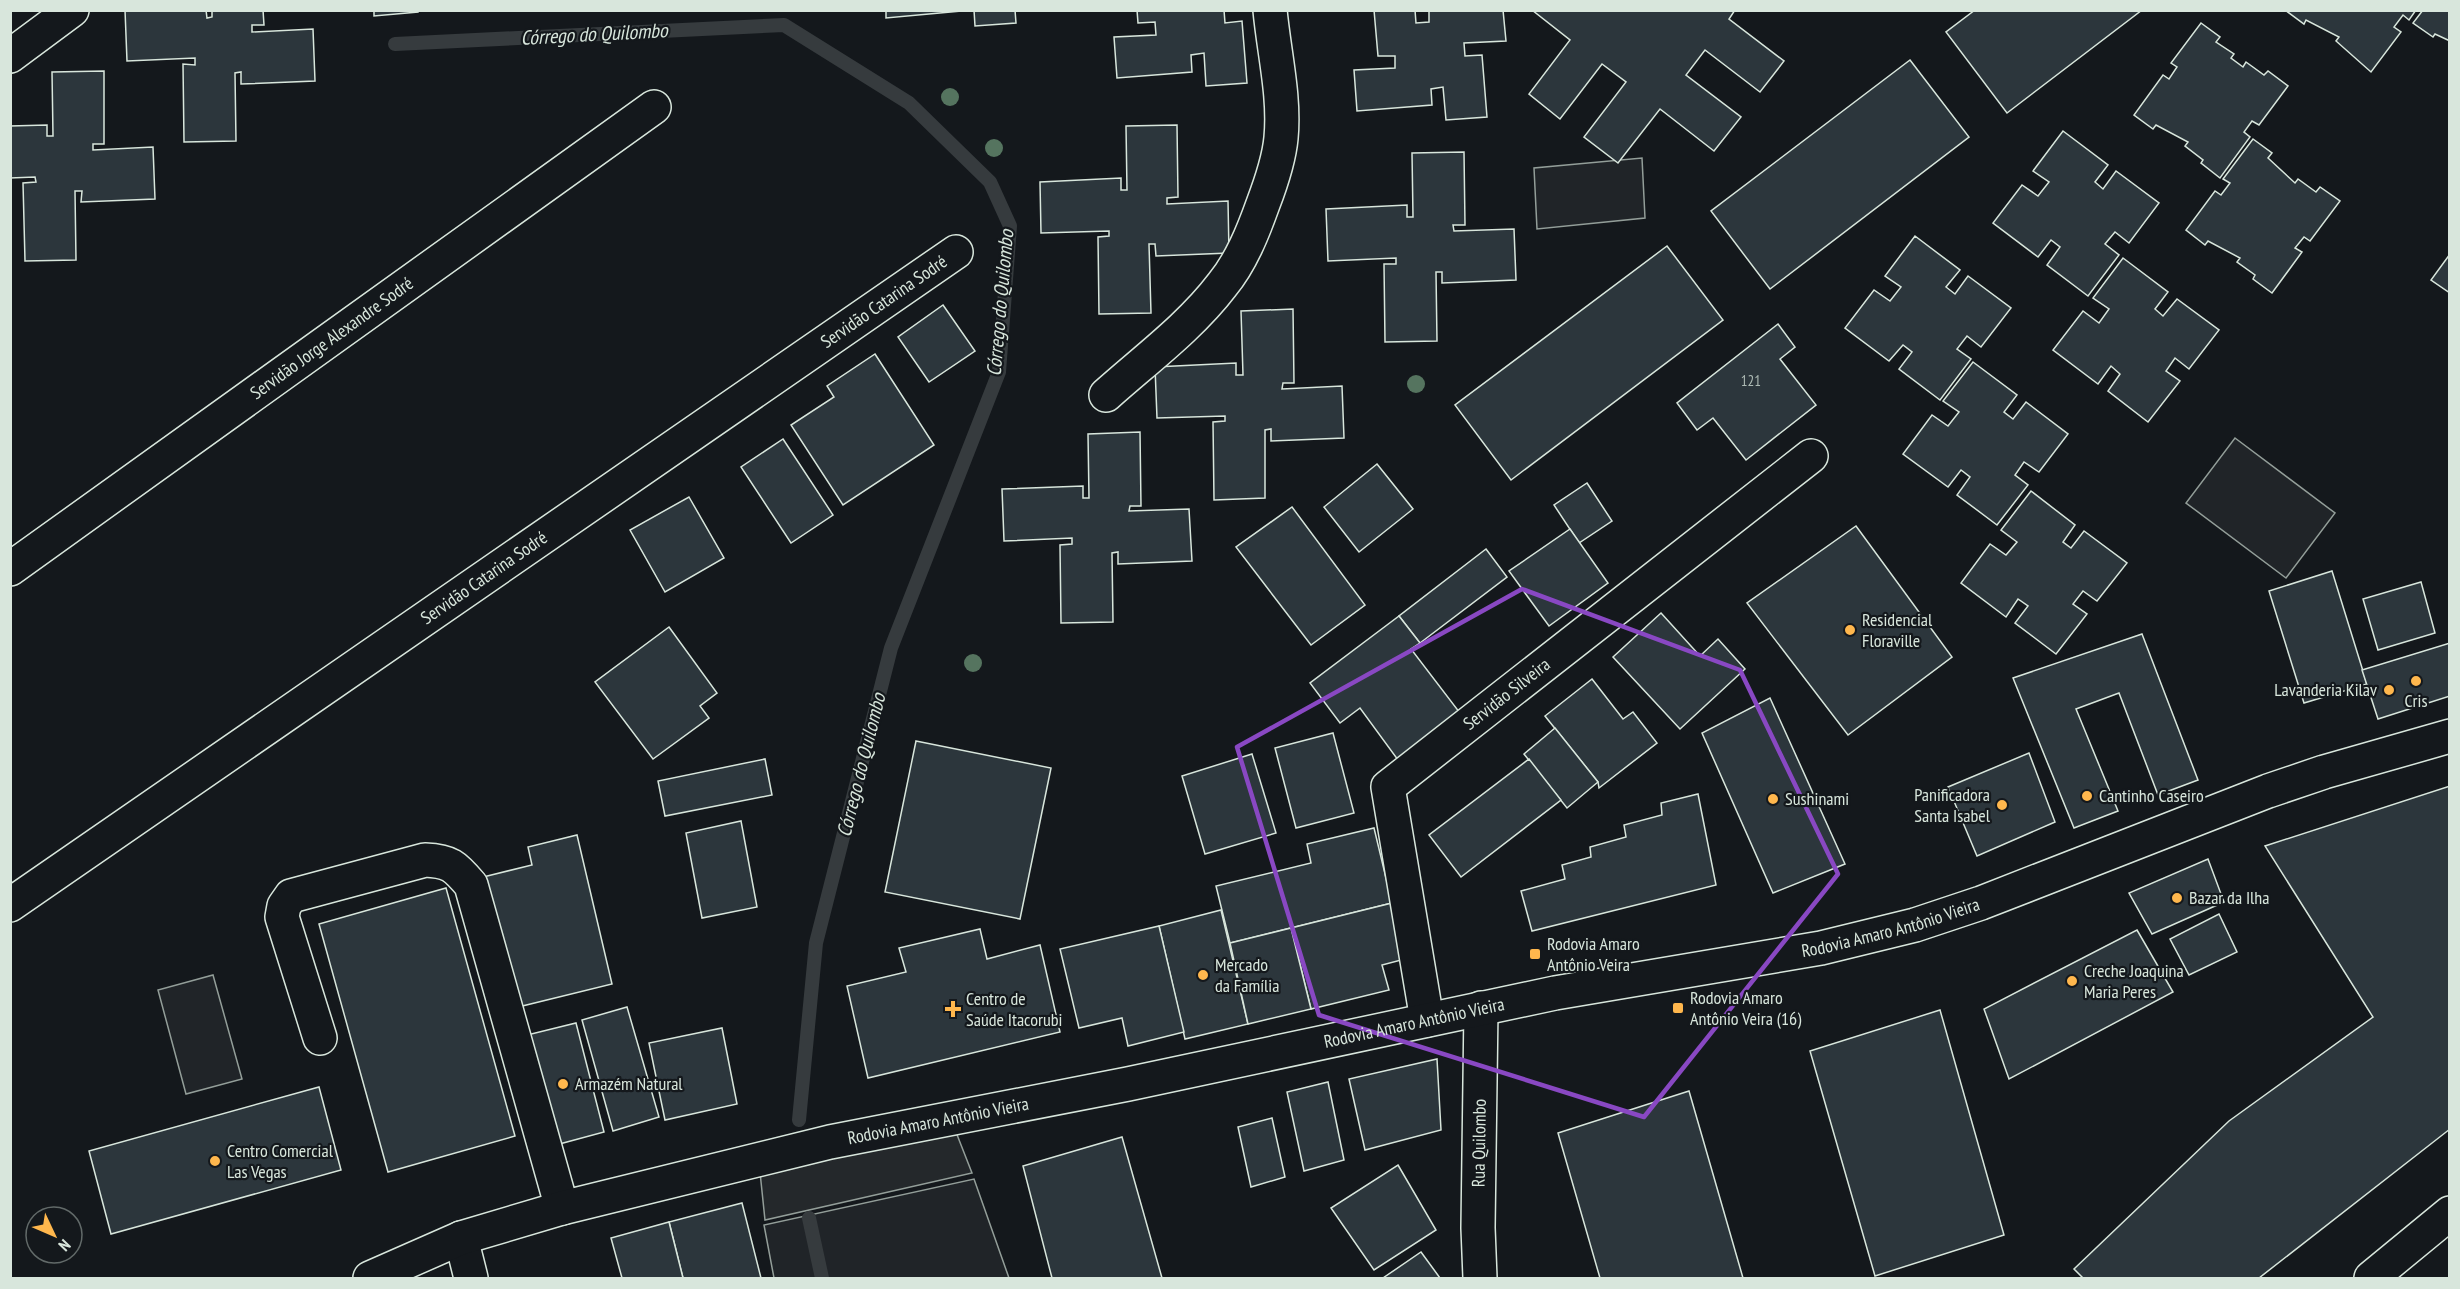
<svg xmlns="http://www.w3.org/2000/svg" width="2460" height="1289" viewBox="0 0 2460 1289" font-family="'PT Sans Narrow',sans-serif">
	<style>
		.green { fill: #202428; stroke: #939e99; stroke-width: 1.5 }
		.parking { fill: #24282b; stroke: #939e99; stroke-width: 1.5 }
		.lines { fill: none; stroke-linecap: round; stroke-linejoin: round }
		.stream { stroke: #363b3e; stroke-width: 14 }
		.building { fill: #2c363c; stroke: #d8e6dc; stroke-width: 1.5 }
		.minor-casing { stroke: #d8e6dc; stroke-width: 36 }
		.major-casing { stroke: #d8e6dc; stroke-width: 36 }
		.minor { stroke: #14181c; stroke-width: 33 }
		.major { stroke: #14181c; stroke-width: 33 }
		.tree { fill: #55745f }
		.marked { fill: none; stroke: #8948c3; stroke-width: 4.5; stroke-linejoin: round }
		.poi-dot { fill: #ffb74d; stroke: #14181c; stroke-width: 2 }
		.labels { text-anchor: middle; stroke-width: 4.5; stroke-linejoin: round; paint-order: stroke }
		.number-label { font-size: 15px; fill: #adbab4 }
		.street-label { font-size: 18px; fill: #d8e6dc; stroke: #14181c }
		.poi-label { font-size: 18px; fill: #d8e6dc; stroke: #14181c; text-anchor: start }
		.water-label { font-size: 20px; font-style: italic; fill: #d8e6dc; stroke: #14181c }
	</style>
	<rect width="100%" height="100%" fill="#14181c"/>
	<g class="green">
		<path d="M1642,158L1645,218L1537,229L1534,168Z"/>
		<path d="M2235,438L2335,513L2286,578L2186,503Z"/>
		<path d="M213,975L242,1079L186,1094L158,990Z"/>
		<path d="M974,1179L1009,1278H774L764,1225Z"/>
	</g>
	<path class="parking" d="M954,1127L972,1173L765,1220L760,1172Z"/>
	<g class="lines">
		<g class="stream">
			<path d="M395,44L784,25L909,103L990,182L1010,226L999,372L891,648L816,943L799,1120"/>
			<path d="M809,1218L822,1278"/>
		</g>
	</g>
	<g class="building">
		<path d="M125,10H206L207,18L212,17V10H263L264,25H252V32L313,29L315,81L241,84V72L235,73L236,141L184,142L183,64L195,65V58L127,61Z"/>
		<path d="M374,10H418V12L374,16Z"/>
		<path d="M886,10H961V11L886,18Z"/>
		<path d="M974,10H1015L1016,23L975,26Z"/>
		<path d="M1137,10H1224L1225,23L1242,21L1247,83L1206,86L1204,53L1191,55L1192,72L1117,78L1114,37L1156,35L1155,22L1138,23Z"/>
		<path d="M1374,10H1415L1416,23L1429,22V10H1503L1506,41L1464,43L1465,56L1482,55L1487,117L1446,120L1443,87L1431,89L1432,105L1357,111L1354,70L1395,68V56H1378Z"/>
		<path d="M1532,10H1735L1729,19L1784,61L1760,92L1705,50L1686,75L1741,117L1714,151L1660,109L1618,163L1584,137L1626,82L1602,64L1560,119L1529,94L1570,40Z"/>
		<path d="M1975,10H2142L2007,113L1946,32Z"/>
		<path d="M2285,10H2416L2409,20L2403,15L2394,27L2401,32L2371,72L2336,41L2339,37L2306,20L2304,24Z"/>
		<path d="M2423,10H2450V41L2435,34L2433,37L2413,23Z"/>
		<path d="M2201,23L2220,37L2216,42L2234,54L2231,58L2243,67L2246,62L2264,75L2268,71L2288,86L2259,125L2252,121L2244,132L2250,137L2220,178L2201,163L2203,160L2185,146L2188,142L2156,125L2153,129L2134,115L2163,75L2169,79L2177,67L2171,63Z"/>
		<path d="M1910,60L1969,137L1770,289L1711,211Z"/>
		<path d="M104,71V144H93V150L153,147L155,199L81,202L82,191H75L76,260L25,261L23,183L36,182L35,177L10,178V126L47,125V136H53L52,72Z"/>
		<path d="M1177,125L1178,197L1167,198V204L1228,201L1229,253L1156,256L1155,244H1149L1151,313L1099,314L1098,237L1109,236V231L1041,233L1040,182L1121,178V190H1127L1126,126Z"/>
		<path d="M2063,131L2108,165L2095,182L2103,189L2116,171L2159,203L2129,243L2115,232L2105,244L2119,255L2088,296L2047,265L2060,247L2051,240L2038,257L1993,223L2022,185L2038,196L2049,182L2033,171Z"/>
		<path d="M2253,139L2272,153L2268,158L2295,183L2298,179L2316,192L2320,187L2340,201L2310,241L2304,237L2295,248L2302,252L2272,293L2253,279L2255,275L2237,262L2240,258L2208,241L2205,245L2186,230L2215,191L2221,195L2230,183L2223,179Z"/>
		<path d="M1464,152L1465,225H1453L1454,231L1514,229L1516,280L1442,283V272H1436L1437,341L1385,342L1384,264H1396V258L1328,261L1326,209L1407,205V217H1413L1412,153Z"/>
		<path d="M1915,236L1960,270L1946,287L1955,294L1968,276L2011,308L1981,347L1967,336L1957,349L1971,359L1940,400L1899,369L1912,352L1903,345L1889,361L1845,328L1874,290L1890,301L1901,287L1885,276Z"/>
		<path d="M1667,246L1723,320L1511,480L1455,405Z"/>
		<path d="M2450,254V293L2431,280Z"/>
		<path d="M2123,258L2168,292L2155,309L2163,316L2177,299L2219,330L2189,369L2175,358L2166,371L2180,381L2148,422L2108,391L2120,374L2111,366L2098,384L2053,350L2083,311L2099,323L2109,309L2093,298Z"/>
		<path d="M943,305L975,351L929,382L898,337Z"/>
		<path d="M1293,309L1294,383H1283L1282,389L1342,386L1344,438L1271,441V429L1265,430V498L1214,500L1213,422L1225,421V416L1157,418L1155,367L1236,363V375H1243L1241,311Z"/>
		<path d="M1778,324L1795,347L1780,359L1816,405L1746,460L1713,418L1697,430L1677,403Z"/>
		<path d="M875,354L934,445L843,505L791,425L834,397L827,386Z"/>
		<path d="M1973,362L2017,395L2004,412L2013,419L2026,402L2068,434L2039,472L2024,462L2015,475L2028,485L1997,525L1957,495L1970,477L1961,470L1948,487L1903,454L1932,415L1948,426L1959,412L1943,401Z"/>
		<path d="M1140,432L1141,506H1130L1129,511L1189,509L1192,561L1118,564V552L1112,553L1113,622L1061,623L1060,545L1072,544V538L1004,541L1002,489L1083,486V498H1089L1088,434Z"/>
		<path d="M783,439L833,515L791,543L741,467Z"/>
		<path d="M1377,464L1413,509L1359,552L1324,507Z"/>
		<path d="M1587,483L1612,521L1579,543L1554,505Z"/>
		<path d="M2031,491L2075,525L2063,542L2071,548L2084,531L2127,563L2097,601L2083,591L2073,604L2087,614L2056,654L2015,623L2028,606L2018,599L2006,617L1961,583L1990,544L2006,555L2017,542L2001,530Z"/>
		<path d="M689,497L724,558L665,592L630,530Z"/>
		<path d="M1292,507L1365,605L1311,645L1236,547Z"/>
		<path d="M1856,526L1952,657L1848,735L1747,603Z"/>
		<path d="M1570,529L1608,583L1549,626L1509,571Z"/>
		<path d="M1486,549L1507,577L1420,643L1399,616Z"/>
		<path d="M2332,571L2367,684L2304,703L2269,591Z"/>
		<path d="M2421,582L2435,633L2378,650L2363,599Z"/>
		<path d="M1661,613L1700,656L1718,639L1745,669L1680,729L1613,657Z"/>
		<path d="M1399,616L1420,643L1411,649L1460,713L1398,760L1360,708L1340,723L1310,683Z"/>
		<path d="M669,627L717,693L700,706L709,718L653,759L595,682Z"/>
		<path d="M2142,634L2198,780L2158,795L2119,693L2076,709L2118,811L2074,828L2013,678Z"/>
		<path d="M2450,643V696L2378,719L2362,670Z"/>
		<path d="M1592,679L1623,719L1633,712L1657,743L1599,788L1598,782L1545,716Z"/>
		<path d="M1770,698L1845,864L1773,893L1702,733Z"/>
		<path d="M1555,728L1598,782L1567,808L1524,754Z"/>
		<path d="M1333,733L1354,813L1296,828L1275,748Z"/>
		<path d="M916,741L1051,768L1020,919L885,892Z"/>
		<path d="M2029,753L2055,822L1977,856L1948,787Z"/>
		<path d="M1252,754L1276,833L1205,854L1182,776Z"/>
		<path d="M765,759L772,795L665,816L658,781Z"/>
		<path d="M1529,759L1561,800L1461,877L1429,835Z"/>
		<path d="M2450,786V1129L2259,1278H2083L2074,1269L2229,1121L2373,1017L2265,846Z"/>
		<path d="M1698,794L1716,885L1532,931L1521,891L1565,879L1562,865L1591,857L1590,847L1626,837L1624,825L1662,815L1661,803Z"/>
		<path d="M741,821L757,907L702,918L686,833Z"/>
		<path d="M1374,828L1392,903L1230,943L1216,886L1311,863L1307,844Z"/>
		<path d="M577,835L612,984L510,1009L479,878L532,865L528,847Z"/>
		<path d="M2208,859L2224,902L2152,934L2129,893Z"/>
		<path d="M446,888L515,1136L388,1172L319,924Z"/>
		<path d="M1392,903L1405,959L1382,965L1389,990L1311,1009L1291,928Z"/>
		<path d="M1221,910L1248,1024L1185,1039L1159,926Z"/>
		<path d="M2219,914L2237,952L2189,975L2170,939Z"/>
		<path d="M1159,926L1184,1032L1128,1046L1122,1018L1079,1028L1060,949Z"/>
		<path d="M1291,928L1311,1009L1248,1024L1230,943Z"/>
		<path d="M980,929L987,959L1040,945L1060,1032L868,1078L847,986L906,972L899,948Z"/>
		<path d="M2137,930L2173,992L2009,1079L1984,1009Z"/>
		<path d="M627,1007L659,1117L613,1131L582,1020Z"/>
		<path d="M1940,1010L2004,1235L1875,1276L1810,1051Z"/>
		<path d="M576,1023L604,1132L552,1146L523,1036Z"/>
		<path d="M722,1028L737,1104L665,1120L649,1043Z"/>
		<path d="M1437,1059L1441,1130L1365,1150L1349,1079Z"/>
		<path d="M1328,1082L1344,1160L1304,1171L1287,1092Z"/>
		<path d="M319,1087L341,1170L111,1234L89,1151Z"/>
		<path d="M1689,1091L1743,1278H1600L1558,1133Z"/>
		<path d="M1272,1118L1285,1177L1251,1187L1238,1127Z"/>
		<path d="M1122,1137L1162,1278H1052L1023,1166Z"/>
		<path d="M1398,1165L1436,1230L1374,1270L1331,1208Z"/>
		<path d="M742,1203L761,1278H683L669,1222Z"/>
		<path d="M669,1222L683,1278H622L611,1238Z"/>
		<path d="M1421,1252L1440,1278H1383Z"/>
	</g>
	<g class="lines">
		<defs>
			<g id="minor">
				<path d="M10,56L72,10"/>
				<path d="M1106,395C1145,360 1190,327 1222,285C1241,262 1253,232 1263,204C1271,183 1279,160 1281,138C1285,96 1274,53 1270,10"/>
				<path id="s1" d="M10,569L654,107"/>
				<path id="s2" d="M10,905L956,252"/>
				<path id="s3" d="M1427,1020L1388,787L1811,456"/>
				<path d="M320,1038L282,917L284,906L291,896L425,860C450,861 455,866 471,885L562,1208"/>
				<path d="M461,1238L471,1278"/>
				<path id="s4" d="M1480,1278L1478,1228L1481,1008"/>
				<path d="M2371,1278L2450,1213"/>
			</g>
			<g id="major">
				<path id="s5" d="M370,1278L461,1238L562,1208L830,1142L1128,1084L1555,993L1821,948L1915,925L1981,903L2268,791L2324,772L2450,736"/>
			</g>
		</defs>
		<use href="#minor" class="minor-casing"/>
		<use href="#major" class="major-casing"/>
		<use href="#minor" class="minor"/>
		<use href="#major" class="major"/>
	</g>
	<g class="tree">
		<circle cx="950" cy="97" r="9"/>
		<circle cx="994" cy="148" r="9"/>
		<circle cx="1416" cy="384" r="9"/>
		<circle cx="973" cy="663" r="9"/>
	</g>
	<path class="marked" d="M1522,589L1740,670L1838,874L1644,1117L1319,1015L1237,747Z"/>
	<g class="poi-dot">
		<circle cx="1850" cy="630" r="6"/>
		<circle cx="2416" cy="681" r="6"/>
		<circle cx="2389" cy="690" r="6"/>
		<circle cx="2087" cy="796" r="6"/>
		<circle cx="1773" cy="799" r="6"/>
		<circle cx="2002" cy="805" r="6"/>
		<circle cx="2177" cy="898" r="6"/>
		<rect x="1529" y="948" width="12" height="12" rx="3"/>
		<circle cx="1203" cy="975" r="6"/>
		<circle cx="2072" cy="981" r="6"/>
		<rect x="1672" y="1002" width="12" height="12" rx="3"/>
		<path d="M950 1000h6v6h6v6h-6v6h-6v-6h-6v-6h6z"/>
		<circle cx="563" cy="1084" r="6"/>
		<circle cx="215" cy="1161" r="6"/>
	</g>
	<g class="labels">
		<g class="number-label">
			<text x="1751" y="386">121</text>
		</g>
		<g class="street-label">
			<text dy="6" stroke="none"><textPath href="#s2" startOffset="1062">Servidão Catarina Sodré</textPath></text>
			<text dy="6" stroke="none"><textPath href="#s1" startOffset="396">Servidão Jorge Alexandre Sodré</textPath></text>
			<text dy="6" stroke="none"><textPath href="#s2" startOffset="576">Servidão Catarina Sodré</textPath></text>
			<text dy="6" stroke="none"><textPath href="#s3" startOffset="387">Servidão Silveira</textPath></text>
			<text dy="6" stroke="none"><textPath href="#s5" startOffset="1563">Rodovia Amaro Antônio Vieira</textPath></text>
			<text dy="6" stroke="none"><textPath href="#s5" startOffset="1077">Rodovia Amaro Antônio Vieira</textPath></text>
			<text dy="6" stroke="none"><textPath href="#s5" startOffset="591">Rodovia Amaro Antônio Vieira</textPath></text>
			<text dy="6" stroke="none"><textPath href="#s4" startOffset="135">Rua Quilombo</textPath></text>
		</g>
		<g class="poi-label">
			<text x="1862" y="626">Residencial<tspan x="1862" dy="21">Floraville</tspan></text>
			<text x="2377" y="696" text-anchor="end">Lavanderia Kilav</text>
			<text x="2416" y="707" text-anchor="middle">Cris</text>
			<text x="1990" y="801" text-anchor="end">Panificadora<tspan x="1990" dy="21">Santa Isabel</tspan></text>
			<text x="2099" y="802">Cantinho Caseiro</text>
			<text x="1785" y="805">Sushinami</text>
			<text x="2189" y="904">Bazar da Ilha</text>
			<text x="1547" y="950">Rodovia Amaro<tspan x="1547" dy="21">Antônio Veira</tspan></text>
			<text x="1215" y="971">Mercado<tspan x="1215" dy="21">da Família</tspan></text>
			<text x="2084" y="977">Creche Joaquina<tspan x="2084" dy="21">Maria Peres</tspan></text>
			<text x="1690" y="1004">Rodovia Amaro<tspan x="1690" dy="21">Antônio Veira (16)</tspan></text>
			<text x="966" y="1005">Centro de<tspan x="966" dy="21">Saúde Itacorubi</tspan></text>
			<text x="575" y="1090">Armazém Natural</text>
			<text x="227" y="1157">Centro Comercial<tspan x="227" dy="21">Las Vegas</tspan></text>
		</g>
		<g class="water-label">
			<text transform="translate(594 34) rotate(-3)" y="7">Córrego do Quilombo</text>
			<text transform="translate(1000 303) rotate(-85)" y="7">Córrego do Quilombo</text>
			<text transform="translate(861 765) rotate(-76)" y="7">Córrego do Quilombo</text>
		</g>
	</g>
	<rect width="2460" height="1289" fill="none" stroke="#d8e6dc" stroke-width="24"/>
	<g transform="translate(54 1235) rotate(134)"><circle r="28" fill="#14181c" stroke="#626a69" stroke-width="1.5"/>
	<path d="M0-4.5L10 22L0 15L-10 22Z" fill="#ffb74d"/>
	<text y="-9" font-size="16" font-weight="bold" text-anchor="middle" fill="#d8e6dc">N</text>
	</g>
</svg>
